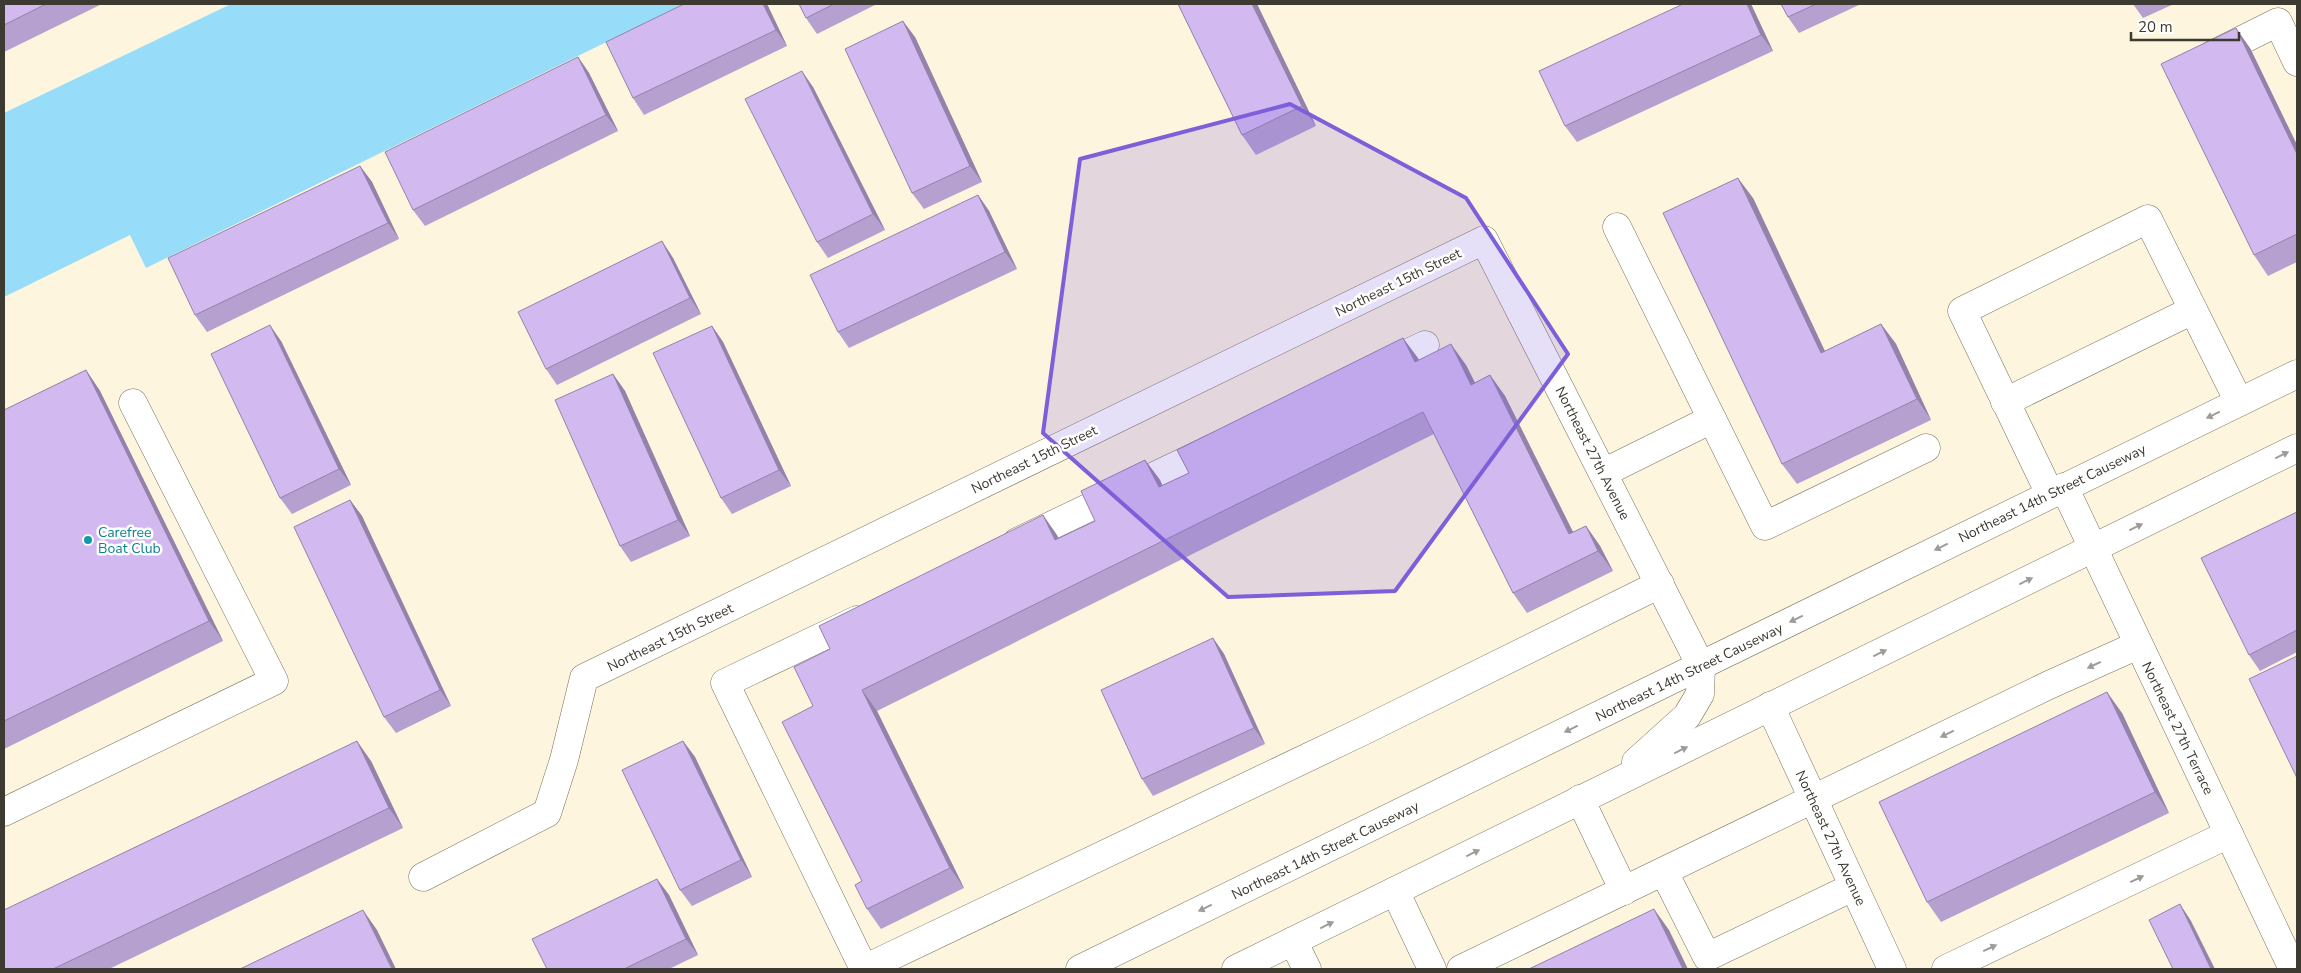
<svg xmlns="http://www.w3.org/2000/svg" width="2301" height="973" viewBox="0 0 2301 973" font-family="'Nunito Sans',sans-serif">
	<style>
		.water { fill: #97dcf8 }
		.lines { fill: none; stroke-linecap: round; stroke-linejoin: round }
		.minor-casing { stroke: #7a725f; stroke-width: 29 }
		.major-casing { stroke: #7a725f; stroke-width: 29 }
		.minor { stroke: #fff; stroke-width: 28 }
		.major { stroke: #fff; stroke-width: 28 }
		.wall { fill: #b5a0cf }
		.shaded-wall { fill: #9382a9 }
		.building { fill: #d2baf1; stroke: #9382a9 }
		.oneway { fill: #9e9c98 }
		.marked { fill: #7e5fda; fill-opacity: 0.2; stroke: #7e5fda; stroke-width: 4; stroke-linejoin: round }
		.culture-dot { fill: #0f9aa8; stroke: #fff; stroke-width: 2 }
		.labels { text-anchor: middle; stroke-width: 5; stroke-linejoin: round; paint-order: stroke }
		.street-label { font-size: 14px; fill: #3d3a31; stroke: #fff }
		.culture-label { font-size: 14px; fill: #0d838f; stroke: #fff; text-anchor: start }
	</style>
	<rect width="100%" height="100%" fill="#fdf5de"/>
	<path class="water" d="M231,4H684L146,268L130,235L4,297V113Z"/>
	<g class="lines">
		<defs>
			<g id="minor">
				<path d="M2212,55L2278,22L2297,62"/>
				<path d="M1379,367L1425,345"/>
				<path d="M2005,402L2193,310"/>
				<path d="M1712,419L1765,526L1926,448"/>
				<path d="M1603,473L1712,419L1617,227"/>
				<path d="M2064,487L2293,969"/>
				<path d="M2050,494L1962,311L2148,219L2239,402"/>
				<path d="M1017,542L1217,446"/>
				<path d="M857,620L725,683L864,969"/>
				<path d="M1770,706L1892,969"/>
				<path d="M1580,799L1624,891"/>
				<path d="M4,812L274,681L133,403"/>
				<path d="M1664,872L1707,957L1853,887"/>
				<path d="M423,877L547,813L564,760L584,678L1484,240L1701,666"/>
				<path d="M1395,891L1432,969"/>
				<path d="M1293,941L1307,969"/>
				<path d="M864,969L1361,732L1660,584"/>
				<path d="M1461,969L2049,685L2138,645"/>
				<path d="M1946,969L2229,834"/>
			</g>
			<g id="major">
				<path d="M1636,762L1687,716L1700,694L1701,666"/>
				<path d="M1080,969L2297,374"/>
				<path d="M1236,969L2297,448"/>
			</g>
		</defs>
		<use href="#minor" class="minor-casing"/>
		<use href="#major" class="major-casing"/>
		<use href="#minor" class="minor"/>
		<use href="#major" class="major"/>
	</g>
	<g class="wall">
		<path d="M4,4H102L4,52Z"/>
		<path d="M767,4L787,46L644,115L633,98Z"/>
		<path d="M799,4H877L817,34L806,18Z"/>
		<path d="M1178,4H1257L1316,126L1256,155L1242,135Z"/>
		<path d="M1751,4L1773,51L1577,142L1565,126Z"/>
		<path d="M1781,4H1861L1799,33L1788,17Z"/>
		<path d="M2133,4H2174L2143,18Z"/>
		<path d="M915,37L982,182L924,209L912,193Z"/>
		<path d="M2250,48L2297,145V262L2268,276L2254,255Z"/>
		<path d="M578,57L589,73L618,131L425,226L413,210Z"/>
		<path d="M813,87L885,230L828,258L817,242Z"/>
		<path d="M360,166L372,182L399,239L207,332L195,315Z"/>
		<path d="M978,195L989,211L1017,269L849,348L838,332Z"/>
		<path d="M1753,198L1825,351L1881,324L1896,344L1931,420L1797,484L1782,464Z"/>
		<path d="M662,241L673,258L701,314L557,385L546,369Z"/>
		<path d="M712,326L723,342L791,486L732,514L721,498Z"/>
		<path d="M1403,338L1419,361L1466,365L1475,383L1490,375L1505,396L1573,532L1586,526L1600,546L1613,571L1527,613L1513,593L1434,434L877,711L964,888L881,929L867,909L862,881L813,706L830,649L1043,515L1059,539L1095,521L1145,460L1160,480L1162,486L1189,473Z"/>
		<path d="M281,341L351,485L292,514L280,498Z"/>
		<path d="M86,370L100,391L223,641L4,749V410Z"/>
		<path d="M613,374L625,391L690,536L631,562L620,546Z"/>
		<path d="M350,500L362,516L451,706L396,733L384,717Z"/>
		<path d="M2297,512V652L2260,671L2249,655Z"/>
		<path d="M1213,638L1224,654L1265,744L1153,796L1142,779Z"/>
		<path d="M2122,713L2169,813L1941,922L1927,902Z"/>
		<path d="M683,741L695,757L752,877L692,906L680,890Z"/>
		<path d="M371,761L403,828L109,969H4Z"/>
		<path d="M657,879L669,895L698,955L669,969H547Z"/>
	</g>
	<g class="shaded-wall">
		<path d="M763,4H767L787,46L776,30Z"/>
		<path d="M1252,4H1257L1316,126L1302,106Z"/>
		<path d="M1747,4H1751L1773,51L1761,35Z"/>
		<path d="M903,21L915,37L982,182L970,166Z"/>
		<path d="M2236,28L2250,48L2297,145V154Z"/>
		<path d="M578,57L589,73L618,131L606,115Z"/>
		<path d="M802,71L813,87L885,230L873,214Z"/>
		<path d="M360,166L372,182L399,239L388,223Z"/>
		<path d="M1738,178L1753,198L1835,373L1821,353Z"/>
		<path d="M978,195L989,211L1017,269L1005,252Z"/>
		<path d="M662,241L673,258L701,314L690,298Z"/>
		<path d="M1881,324L1896,344L1931,420L1917,399Z"/>
		<path d="M270,325L281,341L351,485L339,469Z"/>
		<path d="M712,326L723,342L791,486L779,470Z"/>
		<path d="M1403,338L1418,358L1430,383L1415,362Z"/>
		<path d="M1451,344L1466,365L1486,405L1471,385Z"/>
		<path d="M86,370L100,391L223,641L209,621Z"/>
		<path d="M613,374L625,391L690,536L678,520Z"/>
		<path d="M1490,375L1505,396L1584,554L1569,534Z"/>
		<path d="M1145,460L1160,480L1173,508L1159,487Z"/>
		<path d="M350,500L362,516L451,706L440,690Z"/>
		<path d="M1043,515L1057,535L1070,561L1055,540Z"/>
		<path d="M1586,526L1600,546L1613,571L1598,551Z"/>
		<path d="M1213,638L1224,654L1265,744L1254,728Z"/>
		<path d="M862,690L877,711L964,888L950,868Z"/>
		<path d="M2107,692L2122,713L2169,813L2155,792Z"/>
		<path d="M357,741L371,761L403,828L389,808Z"/>
		<path d="M683,741L695,757L752,877L741,860Z"/>
		<path d="M657,879L669,895L698,955L686,939Z"/>
		<path d="M2180,904L2191,921L2215,969H2211Z"/>
		<path d="M1654,909L1669,930L1688,969H1683Z"/>
		<path d="M363,910L377,930L396,969H392Z"/>
	</g>
	<g class="building">
		<path d="M4,4H46L4,25Z"/>
		<path d="M684,4H763L776,30L633,98L606,42Z"/>
		<path d="M799,4H834L806,18Z"/>
		<path d="M1178,4H1252L1302,106L1242,135Z"/>
		<path d="M1683,4H1747L1761,35L1565,126L1539,71Z"/>
		<path d="M1781,4H1816L1788,17Z"/>
		<path d="M903,21L970,166L912,193L845,49Z"/>
		<path d="M2236,28L2297,154V234L2254,255L2161,64Z"/>
		<path d="M578,57L606,115L413,210L385,152Z"/>
		<path d="M802,71L873,214L817,242L745,99Z"/>
		<path d="M360,166L388,223L195,315L168,258Z"/>
		<path d="M1738,178L1821,353L1881,324L1917,399L1782,464L1663,213Z"/>
		<path d="M978,195L1005,252L838,332L810,275Z"/>
		<path d="M662,241L690,298L546,369L518,312Z"/>
		<path d="M270,325L339,469L280,498L211,354Z"/>
		<path d="M712,326L779,470L721,498L653,353Z"/>
		<path d="M1403,338L1415,362L1451,344L1471,385L1490,375L1569,534L1586,526L1598,551L1513,593L1423,412L862,690L950,868L867,909L855,885L862,881L782,722L813,706L794,667L830,649L819,626L1043,515L1055,540L1095,521L1081,491L1145,460L1159,487L1189,473L1177,450Z"/>
		<path d="M86,370L209,621L4,721V410Z"/>
		<path d="M613,374L678,520L620,546L555,400Z"/>
		<path d="M350,500L440,690L384,717L294,527Z"/>
		<path d="M2297,512V630L2249,655L2201,558Z"/>
		<path d="M1213,638L1254,728L1142,779L1101,690Z"/>
		<path d="M2297,656V778L2249,679Z"/>
		<path d="M2107,692L2155,792L1927,902L1879,802Z"/>
		<path d="M357,741L389,808L53,969H4V910Z"/>
		<path d="M683,741L741,860L680,890L622,770Z"/>
		<path d="M657,879L686,939L624,969H547L532,939Z"/>
		<path d="M2180,904L2211,969H2173L2149,920Z"/>
		<path d="M1654,909L1683,969H1529Z"/>
		<path d="M363,910L392,969H240Z"/>
	</g>
	<defs><path id="oneway-solid" d="M-6-.8H1V-3.2L6.5 0L1 3.2V.8H-6Z" transform="scale(1.25)"/></defs>
	<g class="oneway">
		<use href="#oneway-solid" transform="translate(2213 415) rotate(154)"/>
		<use href="#oneway-solid" transform="translate(2282 455) rotate(-26)"/>
		<use href="#oneway-solid" transform="translate(2136 527) rotate(-26)"/>
		<use href="#oneway-solid" transform="translate(1941 547) rotate(154)"/>
		<use href="#oneway-solid" transform="translate(2026 581) rotate(-26)"/>
		<use href="#oneway-solid" transform="translate(1796 619) rotate(154)"/>
		<use href="#oneway-solid" transform="translate(1880 653) rotate(-26)"/>
		<use href="#oneway-solid" transform="translate(2094 665) rotate(155)"/>
		<use href="#oneway-solid" transform="translate(1571 729) rotate(154)"/>
		<use href="#oneway-solid" transform="translate(1947 734) rotate(154)"/>
		<use href="#oneway-solid" transform="translate(1681 750) rotate(-26)"/>
		<use href="#oneway-solid" transform="translate(1473 853) rotate(-26)"/>
		<use href="#oneway-solid" transform="translate(2137 879) rotate(-25)"/>
		<use href="#oneway-solid" transform="translate(1205 908) rotate(154)"/>
		<use href="#oneway-solid" transform="translate(1327 925) rotate(-26)"/>
		<use href="#oneway-solid" transform="translate(1990 948) rotate(-25)"/>
	</g>
	<path class="marked" d="M1290,104L1466,198L1568,354L1395,591L1228,597L1043,433L1080,159Z"/>
	<circle class="culture-dot" cx="88" cy="540" r="5"/>
	<g class="labels">
		<g class="street-label">
			<text transform="translate(1398 282) rotate(-26)" y="5">Northeast 15th Street</text>
			<text transform="translate(1593 453) rotate(63)" y="5">Northeast 27th Avenue</text>
			<text transform="translate(1034 459) rotate(-26)" y="5">Northeast 15th Street</text>
			<text transform="translate(2052 493) rotate(-26)" y="5">Northeast 14th Street Causeway</text>
			<text transform="translate(670 637) rotate(-26)" y="5">Northeast 15th Street</text>
			<text transform="translate(1689 672) rotate(-26)" y="5">Northeast 14th Street Causeway</text>
			<text transform="translate(2178 728) rotate(64)" y="5">Northeast 27th Terrace</text>
			<text transform="translate(1831 838) rotate(65)" y="5">Northeast 27th Avenue</text>
			<text transform="translate(1325 850) rotate(-26)" y="5">Northeast 14th Street Causeway</text>
		</g>
		<g class="culture-label">
			<text x="98" y="537">Carefree<tspan x="98" dy="16">Boat Club</tspan></text>
		</g>
	</g>
	<rect width="2301" height="973" fill="none" stroke="#3d3a31" stroke-width="10"/>
	<path d="M2131 32v8h108v-8" fill="none" stroke="#3d3a31" stroke-width="2.5"/>
	<text x="2138" y="32" font-size="15" fill="#3d3a31" stroke="#ffffff" stroke-width="4" paint-order="stroke">20 m</text>
</svg>
